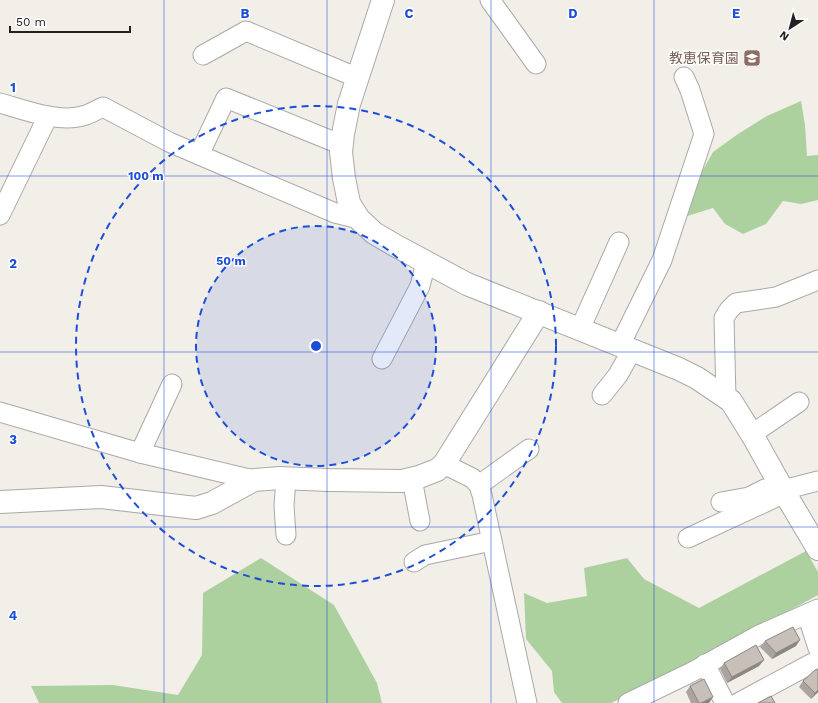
<svg xmlns="http://www.w3.org/2000/svg" width="818" height="703" viewBox="0 0 818 703" font-family="'Work Sans','Noto Sans JP',sans-serif">
	<style>
		.forest { fill: #add19e }
		.lines { fill: none; stroke-linecap: round; stroke-linejoin: round }
		.minor-casing { stroke: #a9a9a9; stroke-width: 21 }
		.tertiary-casing { stroke: #a9a9a9; stroke-width: 24 }
		.minor { stroke: #fff; stroke-width: 19 }
		.tertiary { stroke: #fff; stroke-width: 22 }
		.wall { fill: #aba49e }
		.shaded-wall { fill: #8b8681 }
		.building { fill: #c7bfb8; stroke: #8b8681 }
		.grid { fill: none; stroke: #1d4ed8; stroke-width: 1; stroke-opacity: 0.55 }
		.ring { fill: none; stroke: #1d4ed8; stroke-width: 2; stroke-dasharray: 7 5 }
		.labels { text-anchor: middle; stroke-width: 3; stroke-linejoin: round; paint-order: stroke }
		.education-label { font-size: 14px; fill: #785e54; stroke: #fff; text-anchor: end }
		.grid-label { font-size: 13px; text-anchor: middle; font-weight: bold; fill: #1d4ed8; stroke: #fff; stroke-width: 3; stroke-linejoin: round; paint-order: stroke }
		.centre { fill: #1d4ed8; stroke: #fff; stroke-width: 2 }
		.ring-label { font-size: 12px; text-anchor: middle; font-weight: bold; fill: #1d4ed8; stroke: #fff; stroke-width: 3; stroke-linejoin: round; paint-order: stroke }
	</style>
	<rect width="100%" height="100%" fill="#f2efe9"/>
	<g class="forest">
		<path d="M801,101L805,125L807,156L818,155V200L801,204L783,201L766,224L743,234L725,224L713,208L681,218L699,177L713,152L738,134L767,116Z"/>
		<path d="M806,551L818,572V595L691,665L611,703H562L554,692L552,671L526,639L524,593L547,603L587,596L584,568L627,558L644,579L699,608Z"/>
		<path d="M261,558L334,605L377,683L382,703H39L31,686L113,685L178,695L202,655L203,593Z"/>
	</g>
	<g class="lines">
		<defs>
			<g id="minor">
				<path d="M490,0L536,64"/>
				<path d="M203,55L246,31L358,78"/>
				<path d="M0,103C25,110 60,124 86,115C92,113 98,109 103,107L169,142L335,213L359,219"/>
				<path d="M199,155L226,98L342,145"/>
				<path d="M0,215L48,116"/>
				<path d="M580,329L619,242"/>
				<path d="M620,345L662,260L704,134L690,90L684,77"/>
				<path d="M382,359L420,286L426,262"/>
				<path d="M602,395L618,375L632,350"/>
				<path d="M726,398L724,318L729,310L736,303L776,297L818,280"/>
				<path d="M0,412L140,453L254,480"/>
				<path d="M752,434L799,402"/>
				<path d="M140,453L172,384"/>
				<path d="M444,464L472,478L479,485L482,495L527,703"/>
				<path d="M286,478L284,506L286,535"/>
				<path d="M412,479L420,521"/>
				<path d="M479,485L529,449"/>
				<path d="M783,490L818,481"/>
				<path d="M721,502L749,497L765,489"/>
				<path d="M688,538L785,493"/>
				<path d="M414,562L425,555L492,541"/>
				<path d="M807,614L818,648"/>
				<path d="M705,664L725,703"/>
				<path d="M628,703L692,672L759,635L818,609"/>
				<path d="M738,703L818,660"/>
			</g>
			<g id="tertiary">
				<path d="M383,0L349,104L343,134L341,152L344,178L349,203L359,219L374,233L398,247L467,284L679,369L697,378L731,401L754,438L783,490L818,549"/>
				<path d="M0,502L101,497L196,508L212,503L254,480L280,478L329,480L402,481L419,477L437,470L444,464L539,312"/>
			</g>
		</defs>
		<use href="#minor" class="minor-casing"/>
		<use href="#tertiary" class="tertiary-casing"/>
		<use href="#minor" class="minor"/>
		<use href="#tertiary" class="tertiary"/>
	</g>
	<g class="wall">
		<path d="M765,641L796,646L772,659L760,647Z"/>
		<path d="M724,663L759,666L727,683L720,669Z"/>
		<path d="M818,669V692L811,699L799,687L803,681Z"/>
		<path d="M690,686L709,703H691L686,692Z"/>
	</g>
	<g class="shaded-wall">
		<path d="M800,640L796,646L772,659L776,653Z"/>
		<path d="M764,660L759,666L727,683L732,677Z"/>
		<path d="M818,690V692L811,699L815,693Z"/>
		<path d="M713,697L709,703H701Z"/>
	</g>
	<g class="building">
		<path d="M793,627L800,640L776,653L765,641Z"/>
		<path d="M756,645L764,660L732,677L724,663Z"/>
		<path d="M818,669V690L815,693L803,681L815,670Z"/>
		<path d="M704,679L713,697L701,703H699L690,686Z"/>
		<path d="M771,696L775,703H758Z"/>
	</g>
	<path class="grid" d="M164,0V703M327,0V703M491,0V703M654,0V703M0,176H818M0,352H818M0,527H818"/>
	<circle cx="316" cy="346" r="120" fill="#1d4ed8" fill-opacity=".12"/>
	<g class="ring">
		<circle cx="316" cy="346" r="120"/>
		<circle cx="316" cy="346" r="240"/>
	</g>
	<defs>
		<symbol id="school-square" viewBox="-11 -11 22 22"><rect x="-9" y="-9" width="18" height="18" rx="4" fill="#8d6e63" stroke="#fff"/><path d="M0-5L7-2L0 1L-7-2ZM-4 1L0 2.5L4 1V4Q0 6-4 4Z" fill="#fff"/></symbol>
	</defs>
	<g fill-rule="evenodd">
		<use href="#school-square" x="742" y="48" width="20" height="20"/>
	</g>
	<g class="labels">
		<g class="education-label">
			<text x="739" y="63">教恵保育園</text>
		</g>
	</g>
	<g class="grid-label">
		<text x="245" y="18">B</text>
		<text x="409" y="18">C</text>
		<text x="573" y="18">D</text>
		<text x="736" y="18">E</text>
		<text x="13" y="92">1</text>
		<text x="13" y="268">2</text>
		<text x="13" y="444">3</text>
		<text x="13" y="620">4</text>
	</g>
	<circle cx="316" cy="346" r="6" class="centre"/>
	<g class="ring-label">
		<text x="146" y="180">100 m</text>
		<text x="231" y="265">50 m</text>
	</g>
	<g transform="translate(790 28) rotate(216)" stroke="#ffffff" stroke-width="3" paint-order="stroke">
	<path d="M0-3L7 15L0 10L-7 15Z" fill="#222222"/>
	<text y="-6" font-size="11" font-weight="bold" text-anchor="middle" fill="#222222">N</text>
	</g>
	<path d="M10 26v6h120v-6" fill="none" stroke="#222222" stroke-width="2"/>
	<text x="16" y="26" font-size="12" fill="#222222" stroke="#ffffff" stroke-width="3" paint-order="stroke">50 m</text>
</svg>
